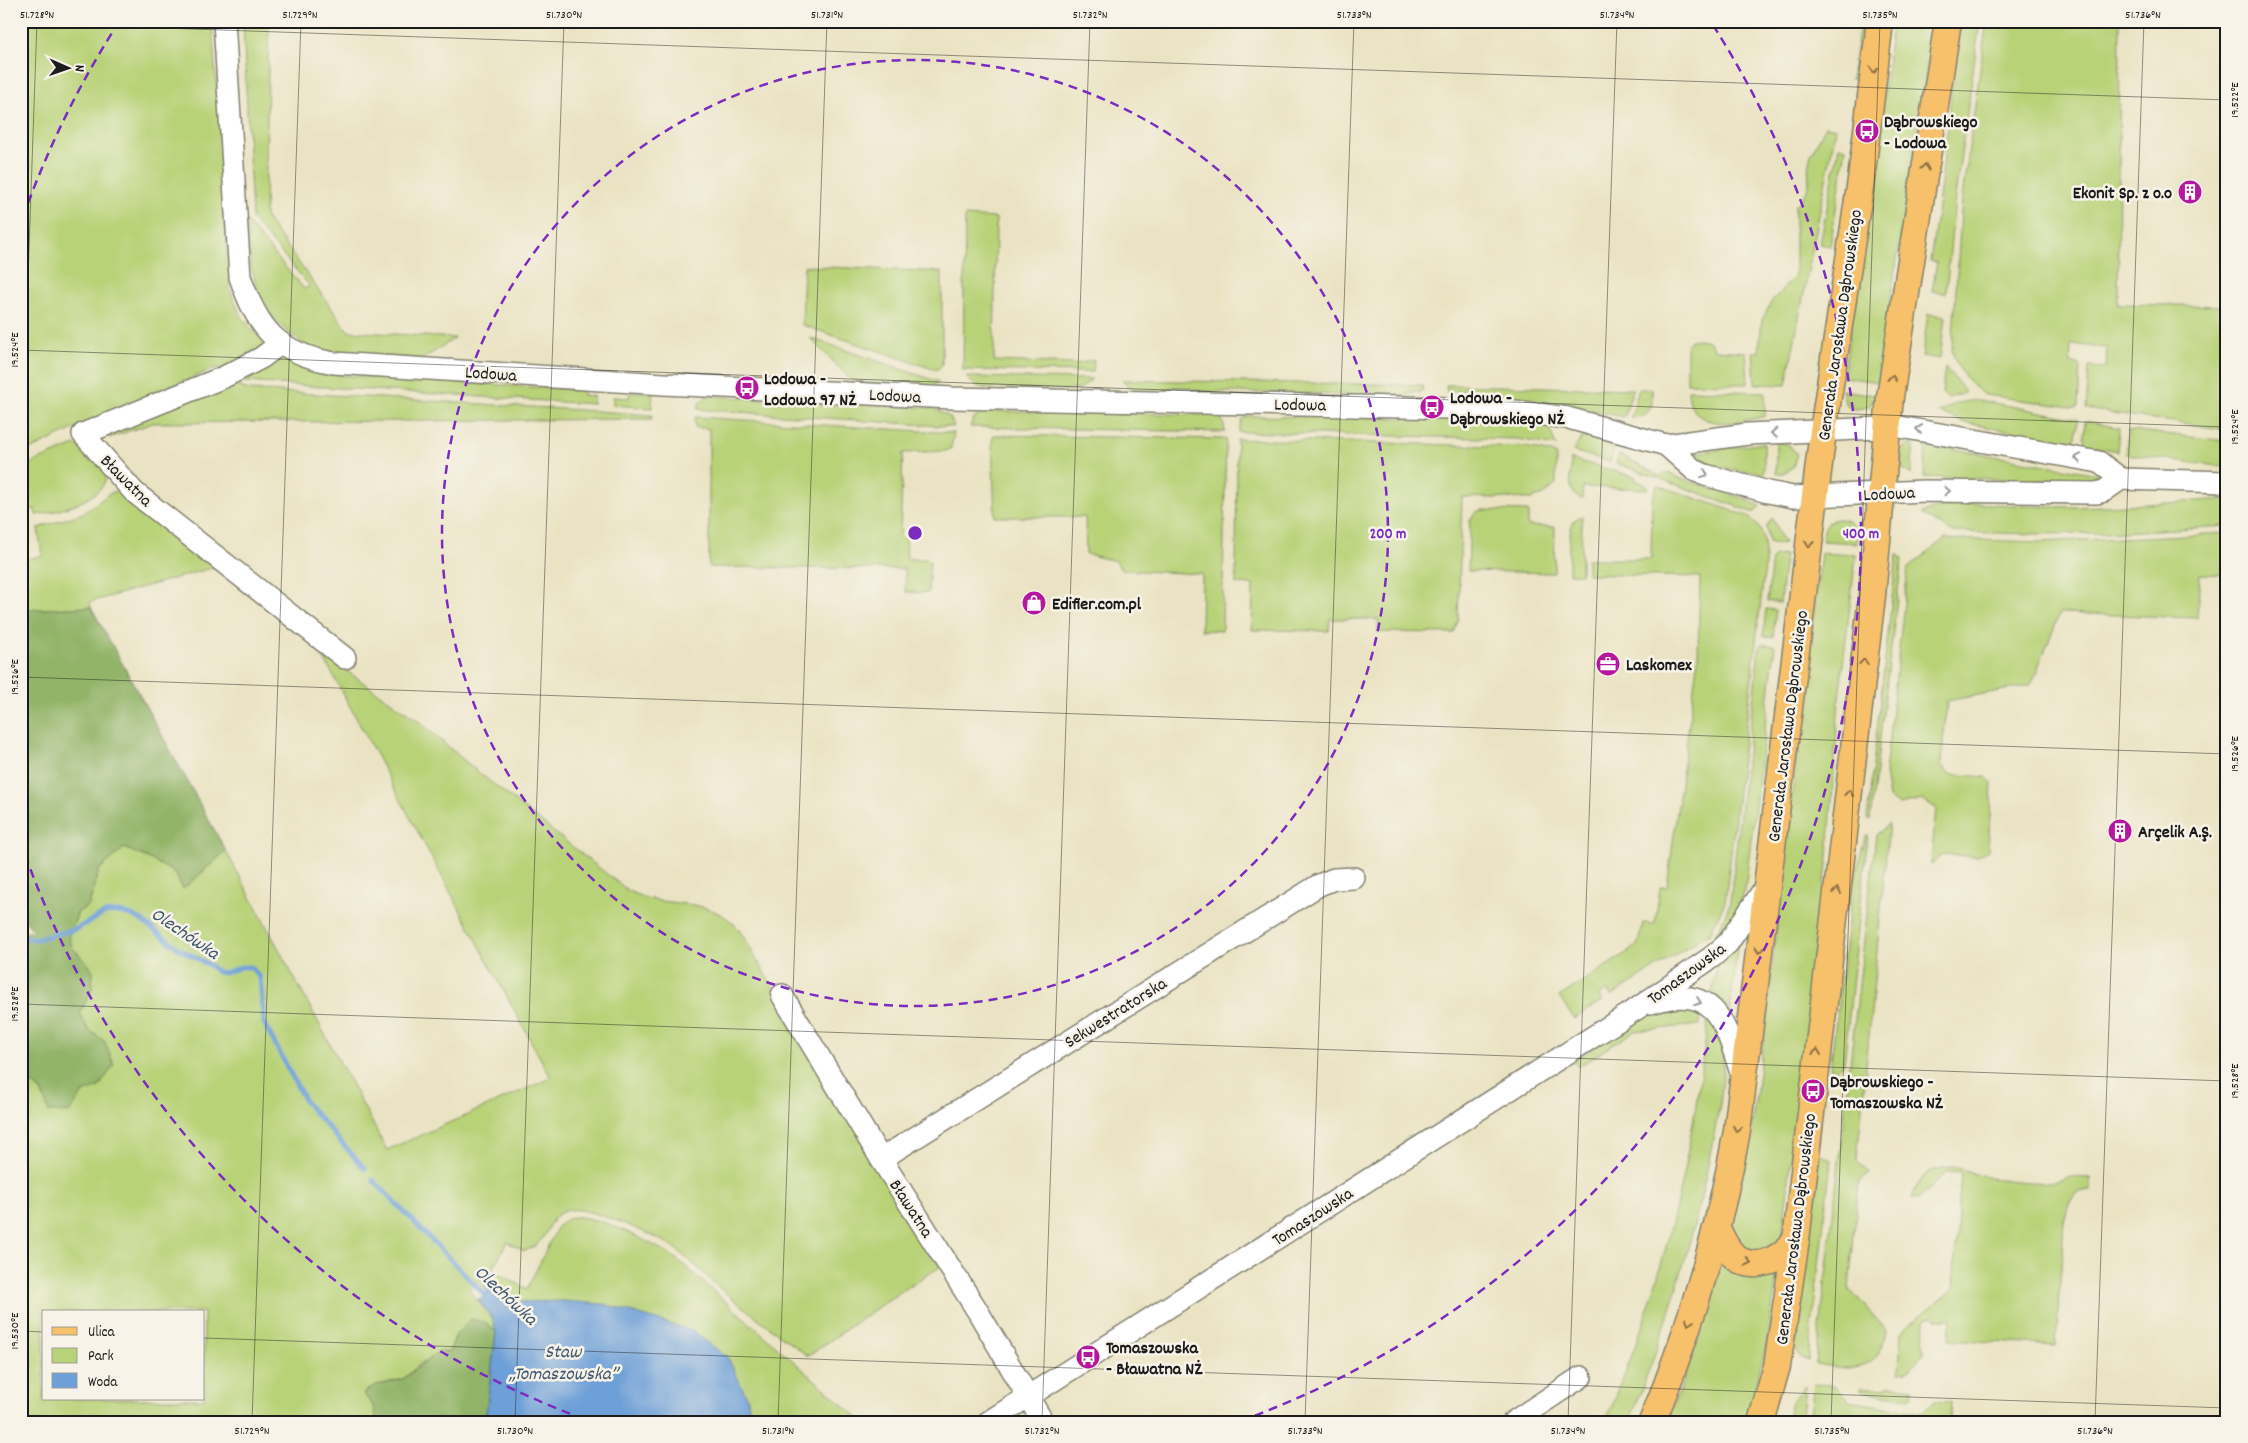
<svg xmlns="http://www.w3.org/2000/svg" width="2248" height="1443" viewBox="0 0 2248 1443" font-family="Dekko,sans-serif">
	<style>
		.green { fill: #b8d277; stroke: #6a774a; fill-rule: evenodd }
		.forest { fill: #92b468; stroke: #576842 }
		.water { fill: #6d9fd8; stroke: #445e7a }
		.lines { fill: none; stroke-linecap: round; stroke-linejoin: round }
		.stream { stroke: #6d9fd8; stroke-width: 5 }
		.minor-casing { stroke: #838070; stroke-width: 24 }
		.major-casing { stroke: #838070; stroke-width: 29 }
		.minor { stroke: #fff; stroke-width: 21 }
		.major { stroke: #f7c06b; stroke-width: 26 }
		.oneway { stroke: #8a6e44 }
		.oneway2 { stroke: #999 }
		.ticks { fill: none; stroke: #1c1c1c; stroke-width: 1; stroke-opacity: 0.45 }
		.ring { fill: none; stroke: #7b2cbf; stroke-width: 2.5; stroke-dasharray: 9 6 }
		.labels { text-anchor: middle; stroke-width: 5; stroke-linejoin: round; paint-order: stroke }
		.poi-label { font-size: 18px; font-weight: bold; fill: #1c1c1c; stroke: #f7f3e8; text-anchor: start }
		.street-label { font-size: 18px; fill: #1c1c1c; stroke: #f7f3e8 }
		.water-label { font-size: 19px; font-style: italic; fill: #405771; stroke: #f7f3e8 }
		.centre { fill: #7b2cbf; stroke: #f7f3e8; stroke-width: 2.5 }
		.ring-label { font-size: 15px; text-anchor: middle; font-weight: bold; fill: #7b2cbf; stroke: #f7f3e8; stroke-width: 5; stroke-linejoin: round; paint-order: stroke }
		.neatline { fill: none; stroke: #1c1c1c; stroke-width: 2 }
		.ticks-label { font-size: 12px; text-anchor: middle; fill: #1c1c1c }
	</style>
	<rect width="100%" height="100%" fill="#f7f3e8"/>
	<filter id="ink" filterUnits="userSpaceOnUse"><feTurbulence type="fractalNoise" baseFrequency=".02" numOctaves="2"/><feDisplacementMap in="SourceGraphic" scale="10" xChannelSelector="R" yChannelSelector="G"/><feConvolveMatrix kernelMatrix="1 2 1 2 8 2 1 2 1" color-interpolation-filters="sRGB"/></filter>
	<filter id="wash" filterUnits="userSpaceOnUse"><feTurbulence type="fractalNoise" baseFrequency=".0096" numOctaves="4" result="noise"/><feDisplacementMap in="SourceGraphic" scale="20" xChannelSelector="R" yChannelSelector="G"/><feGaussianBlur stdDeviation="1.12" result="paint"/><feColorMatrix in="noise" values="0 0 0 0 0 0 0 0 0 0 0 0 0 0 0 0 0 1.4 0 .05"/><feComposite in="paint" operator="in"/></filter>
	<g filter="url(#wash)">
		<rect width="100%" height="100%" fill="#eae3c3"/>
		<g class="green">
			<path d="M21,21H212L230,288C236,310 248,330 267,344L221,374L218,367L107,413L21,454Z"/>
			<path d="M243,21H269L265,216L348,331L455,338L423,359L320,351L303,344L269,316L260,303L250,260L246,221L304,289L310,286L252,219Z"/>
			<path d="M1861,21H1866L1856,80L1851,79Z"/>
			<path d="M1892,21H1934L1878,382L1843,377L1875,173Z"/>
			<path d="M1961,21H1980L1955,197L1946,293L1932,291L1937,262L1930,261C1943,181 1949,101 1961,21Z"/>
			<path d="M1987,21H2120L2118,304L2227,306V430L2086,409L2089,367L2106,368L2107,348L2071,344L2070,363L2080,366L2078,408L1985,395C1969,386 1957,368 1952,351L1962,198Z"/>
			<path d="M1826,126L1836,128L1786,385L1755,384L1753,352H1759L1762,320L1772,301L1795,276V205C1818,184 1804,181 1810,158C1813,148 1821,136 1826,126Z"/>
			<path d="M1839,147L1846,148L1830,246L1820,244Z"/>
			<path d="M965,216L996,218L994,361L1075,364L1094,360L1093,372L963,370Z"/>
			<path d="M804,266L942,272V365L938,369H933L802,325Z"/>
			<path d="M1928,314L1945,316L1940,359L1922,356Z"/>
			<path d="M810,338L939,382L933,386L854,383Z"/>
			<path d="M1699,339L1709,341L1715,350L1746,352L1748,384L1687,383V345L1691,340Z"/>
			<path d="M272,357H283L314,373L337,375L583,390V395L593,396V404L246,382L234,377Z"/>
			<path d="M1945,367L1965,391V393L1948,398L1942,393Z"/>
			<path d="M966,377L1092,379L1079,390L984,388L975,385Z"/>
			<path d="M1122,380L1423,385V390L1419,392H1408V396L1136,390L1132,389Z"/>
			<path d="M225,382L249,390L596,411L652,415V419L153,423L109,438L114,428Z"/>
			<path d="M1446,385L1633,389L1624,417L1558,403L1463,395V390L1447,393Z"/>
			<path d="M1639,389H1652V405L1646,415L1631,418Z"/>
			<path d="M1688,390L1765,392V416C1738,423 1689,434 1688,390Z"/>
			<path d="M1842,390L1875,395L1869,407L1857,409L1850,407L1845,403Z"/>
			<path d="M630,392H653L652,408L613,405V397L629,398Z"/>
			<path d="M707,396L933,408L950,417L954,427L697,409L700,402Z"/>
			<path d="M1978,400L2078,419L2076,437L2074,443L1966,423L1939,412L1957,403Z"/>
			<path d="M985,411L1219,415L1223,421L1225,432L970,427L973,419Z"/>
			<path d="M1248,416L1517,420L1548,425L1556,446L1518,439L1238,432L1242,419Z"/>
			<path d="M695,417L954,433L951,448L946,451L903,453L900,538L906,539L907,559H927L930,562L928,593L906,592L905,569L709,567V429L695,427Z"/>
			<path d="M2085,421L2119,428L2117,451L2086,445L2084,438Z"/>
			<path d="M2128,430L2227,441V467L2126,454Z"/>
			<path d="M994,435L1226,439L1222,631L1201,630L1202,574L1121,570L1116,561L1086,554L1085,517H995L992,441Z"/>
			<path d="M1584,435L1615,446L1610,462L1573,451Z"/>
			<path d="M1237,439L1526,447L1556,454V484L1544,495L1531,499L1462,497L1458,621L1454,633L1378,632V619H1330L1329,631L1252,630L1253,585L1236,584Z"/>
			<path d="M1776,442L1788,444L1797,454L1793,467L1784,473L1776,474Z"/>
			<path d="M1764,443V473C1742,470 1713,471 1695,453Z"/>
			<path d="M1914,444L1911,475L1902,468L1899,459L1904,447Z"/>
			<path d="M1926,444L2097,474L2100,479L2096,482L1924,477Z"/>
			<path d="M75,445C83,448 89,455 96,462C98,464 103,467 104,470C117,496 52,514 36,515L35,509L21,511V467Z"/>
			<path d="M1619,454L1662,477L1665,472C1695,486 1732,491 1760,506L1755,512H1752L1616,463Z"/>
			<path d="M1571,459L1636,477L1635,480L1648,486L1647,489L1583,487L1582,499C1566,494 1571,473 1571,459Z"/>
			<path d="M1657,485L1745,515C1766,527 1765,544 1765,566L1725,902L1710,933L1611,996L1607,990L1599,996L1602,1001L1574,1019L1559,997L1637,946L1643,923L1655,924L1660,887H1667L1698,657L1700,577L1587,574V559H1651L1652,502Z"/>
			<path d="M123,488L219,566L90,602L91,607L21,610V560L42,556L38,528L83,513L109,494Z"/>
			<path d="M2227,499V526L2104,533L2038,534L1952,532L1922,514C1953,496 2015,507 2051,507C2109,507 2168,503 2227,499Z"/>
			<path d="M1482,510L1528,511V526L1555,527L1554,573L1468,571L1470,520L1476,512Z"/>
			<path d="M1582,516L1581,574H1569C1570,559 1564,519 1582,516Z"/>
			<path d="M1772,518L1784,543L1774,544L1769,542L1766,527Z"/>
			<path d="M1838,519C1852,519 1858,529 1857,543L1822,541C1824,529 1824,521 1838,519Z"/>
			<path d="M2227,533V575L2200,574L2197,618L2060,613L2031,685L1947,701L1941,764L1949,774L1986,777L1992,783L1988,850L1978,857L1944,854L1931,865L1936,808L1923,800L1899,805L1889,798L1885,773L1908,568L1945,539L2040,542Z"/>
			<path d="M1821,553L1856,555L1839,698L1828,856L1782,1238C1772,1247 1754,1259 1741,1247C1737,1242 1734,1234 1730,1229L1742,1179L1757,1090Z"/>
			<path d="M1897,554L1902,558L1870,820L1867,819Z"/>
			<path d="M1785,555L1780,603L1767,601L1772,558L1775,556Z"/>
			<path d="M1766,609L1776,610L1773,637L1763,636Z"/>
			<path d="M1762,644L1775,646L1745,889L1734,919L1712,946L1709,942L1720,928L1730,902L1759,648Z"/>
			<path d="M321,653L417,720L473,768L627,890C666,912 704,892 738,928L940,1267L891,1298L808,1356C778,1334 749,1312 721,1289C703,1274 686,1254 665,1242C648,1233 587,1206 569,1210C544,1214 553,1242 524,1251L507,1242L492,1270L527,1289L558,1226C563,1221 568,1218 575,1217C599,1215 661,1247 679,1261L863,1422H750L748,1399L531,1303L509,1302L490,1287L486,1289L478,1281L469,1290L493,1320L496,1332L484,1322L457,1333L449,1352L420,1364L403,1379L377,1385L363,1393L373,1406L377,1422H21V1074L41,1091L49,1112L83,1093L99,1087L105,1042L88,1029L79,1013L92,989L93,971L85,960L73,949L69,936L78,912L89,905L99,870L124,848L148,858L175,873L183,889L226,851L387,1150L551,1078ZM44,1312H204V1399H44Z"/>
			<path d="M1889,824L1857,1160L1869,1174L1859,1181L1849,1288L1886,1330C1879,1376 1852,1370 1816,1364L1876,835Z"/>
			<path d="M1868,834L1844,1063L1838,1069L1830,1068L1852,891L1865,838Z"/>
			<path d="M1738,943L1729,1018L1711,999L1717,963Z"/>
			<path d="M1687,1007L1702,1012L1700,1025L1634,1031L1578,1067L1573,1060C1609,1038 1644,1009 1687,1007Z"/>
			<path d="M1708,1018C1713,1026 1720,1036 1721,1045C1727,1075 1719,1109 1713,1139C1695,1237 1666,1330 1629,1422H1605C1662,1294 1692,1156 1708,1018Z"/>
			<path d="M1820,1154L1831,1160L1808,1361L1801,1358L1796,1349Z"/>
			<path d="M1953,1167C1966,1169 1977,1176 1990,1178C2006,1180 2054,1187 2066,1177L2090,1178V1190L2077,1192L2070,1202L2064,1221L2056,1346L1949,1339L1951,1319H1936L1934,1316L1925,1319L1924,1354L1906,1372L1899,1373L1901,1332L1953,1289L1961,1173L1947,1172L1918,1199L1912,1198C1921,1174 1927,1169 1953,1167Z"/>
			<path d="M1722,1260L1778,1271L1766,1346L1747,1422H1667L1697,1342Z"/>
			<path d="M1814,1384L1833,1385L1849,1401L1922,1413L1935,1400L1951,1401L1950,1422H1809Z"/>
			<path d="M1890,1385L1912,1388L1913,1396L1910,1398L1861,1391V1388C1872,1387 1879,1390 1890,1385Z"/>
			<path d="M1805,1386L1801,1422H1788L1791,1402Z"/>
		</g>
		<g class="forest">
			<path d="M91,607L226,851L183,889L175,873L148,858L124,848L99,870L89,905L78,912L69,936L73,949L85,960L93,971L92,988L80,1014L88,1029L105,1042L114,1065L99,1087L83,1093L69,1113L49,1112L41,1091L21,1074V934L34,931L27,923L21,908V610Z"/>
			<path d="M471,1319L484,1322L496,1332L485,1422H377L373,1406L363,1393L377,1385L403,1379L439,1351L449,1352L457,1333Z"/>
		</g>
		<path class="water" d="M490,1287L509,1302L564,1301L604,1304L693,1331L728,1358L748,1399L750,1422H725L718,1418L707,1422H485L496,1332L493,1320L478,1299L485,1296L487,1292L486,1289Z"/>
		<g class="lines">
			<g class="stream">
				<path d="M21,937L37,939L76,929L105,913L121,912L138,918L178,948L211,966L217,972L225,973L241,967H251L260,978L264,1023L306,1103L365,1169"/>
				<path d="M373,1180L490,1300"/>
			</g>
		</g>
	</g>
	<g filter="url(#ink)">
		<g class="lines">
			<defs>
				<g id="minor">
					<path d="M224,21L240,277C258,329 277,353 334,363L664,384L952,398L1500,409L1568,418L1666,445L1748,434L1900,427L2099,462L2121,479"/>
					<path d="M280,344L261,358L224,377L83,434L134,492L345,658"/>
					<path d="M1666,445L1694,470L1705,475L1768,492L1793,497L1923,491L2096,493L2104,491L2121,479L2227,482"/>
					<path d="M782,995L881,1159L977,1310L1043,1422"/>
					<path d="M1651,1003C1719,980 1726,1029 1743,1079"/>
					<path d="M881,1159L1319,885L1334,879L1354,878"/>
					<path d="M988,1422L1635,1010L1712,957L1728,943L1766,886"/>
					<path d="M1513,1422L1581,1377"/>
				</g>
				<g id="major">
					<path d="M1717,1228C1721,1237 1725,1247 1733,1255C1754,1275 1781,1259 1796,1240"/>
					<path d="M1652,1422C1691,1328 1719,1231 1737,1131L1823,431L1861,180L1880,21"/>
					<path d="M1761,1422L1777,1366L1796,1240L1872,596L1890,397L1948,21"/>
				</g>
			</defs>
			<use href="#minor" class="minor-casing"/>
			<use href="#major" class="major-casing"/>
			<use href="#minor" class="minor"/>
			<use href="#major" class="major"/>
		</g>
		<defs><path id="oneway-chevron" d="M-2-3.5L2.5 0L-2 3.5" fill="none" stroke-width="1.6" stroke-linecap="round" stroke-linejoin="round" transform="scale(1.25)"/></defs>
		<g class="oneway">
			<use href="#oneway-chevron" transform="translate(1874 70) rotate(96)"/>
			<use href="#oneway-chevron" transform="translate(1925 167) rotate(-81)"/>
			<use href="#oneway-chevron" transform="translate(1892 378) rotate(-83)"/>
			<use href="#oneway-chevron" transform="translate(1809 544) rotate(97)"/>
			<use href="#oneway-chevron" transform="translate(1864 662) rotate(-83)"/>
			<use href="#oneway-chevron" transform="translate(1849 793) rotate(-83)"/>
			<use href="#oneway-chevron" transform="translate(1837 891) rotate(-83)"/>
			<use href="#oneway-chevron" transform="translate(1759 950) rotate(97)"/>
			<use href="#oneway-chevron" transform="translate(1817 1052) rotate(-83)"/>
			<use href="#oneway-chevron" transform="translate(1737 1129) rotate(99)"/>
			<use href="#oneway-chevron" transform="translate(1748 1262) rotate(13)"/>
			<use href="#oneway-chevron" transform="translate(1689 1322) rotate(108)"/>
		</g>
		<g class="oneway2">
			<use href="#oneway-chevron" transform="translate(1919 429) rotate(-172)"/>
			<use href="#oneway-chevron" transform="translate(1774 433) rotate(179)"/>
			<use href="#oneway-chevron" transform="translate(2078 458) rotate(-169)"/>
			<use href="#oneway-chevron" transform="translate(1705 474) rotate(22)"/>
			<use href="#oneway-chevron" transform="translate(1947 491)"/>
			<use href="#oneway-chevron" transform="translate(1698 1002) rotate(20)"/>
		</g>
	</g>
	<path class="ticks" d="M21,23L2227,100M21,350L2227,427M21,478L37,21M21,677L2227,754M21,1004L2227,1081M21,1331L44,1332M204,1338L2227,1408M252,1422L301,21M515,1422L564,21M778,1422L827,21M1042,1422L1090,21M1305,1422L1354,21M1568,1422L1617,21M1831,1422L1880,21M2095,1422L2144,21"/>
	<g class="ring">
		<circle cx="915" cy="533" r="473"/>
		<path d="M584 1419A946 946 0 0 1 23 849M23 217A946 946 0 0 1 117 25M1713 25A946 946 0 0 1 1246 1419"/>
	</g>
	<defs>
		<symbol id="bus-disc" viewBox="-11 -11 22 22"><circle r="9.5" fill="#b5179e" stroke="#f7f3e8"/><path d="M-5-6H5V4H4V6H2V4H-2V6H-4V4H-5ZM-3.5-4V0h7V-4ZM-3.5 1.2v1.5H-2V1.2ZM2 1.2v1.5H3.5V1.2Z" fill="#fff"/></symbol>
		<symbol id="building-disc" viewBox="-11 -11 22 22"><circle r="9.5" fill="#b5179e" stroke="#f7f3e8"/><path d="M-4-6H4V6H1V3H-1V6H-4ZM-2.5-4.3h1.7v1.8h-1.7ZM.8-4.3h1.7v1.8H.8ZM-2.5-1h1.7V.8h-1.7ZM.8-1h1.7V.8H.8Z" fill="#fff"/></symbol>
		<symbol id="shop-disc" viewBox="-11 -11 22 22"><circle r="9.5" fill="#b5179e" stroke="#f7f3e8"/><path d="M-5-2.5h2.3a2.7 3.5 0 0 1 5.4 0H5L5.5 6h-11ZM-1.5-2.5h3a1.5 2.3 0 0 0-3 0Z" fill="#fff"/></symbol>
		<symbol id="office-disc" viewBox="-11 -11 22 22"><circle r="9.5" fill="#b5179e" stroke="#f7f3e8"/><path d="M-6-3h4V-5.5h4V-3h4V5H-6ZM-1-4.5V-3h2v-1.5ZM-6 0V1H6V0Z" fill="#fff"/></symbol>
	</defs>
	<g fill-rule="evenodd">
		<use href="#bus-disc" x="1853" y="117" width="28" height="28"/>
		<use href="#building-disc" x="2176" y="178" width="28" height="28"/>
		<use href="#bus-disc" x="733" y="374" width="28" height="28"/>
		<use href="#bus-disc" x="1418" y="393" width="28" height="28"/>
		<use href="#shop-disc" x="1020" y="589" width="28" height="28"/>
		<use href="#office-disc" x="1594" y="650" width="28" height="28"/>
		<use href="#building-disc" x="2106" y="817" width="28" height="28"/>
		<use href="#bus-disc" x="1799" y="1077" width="28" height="28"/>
		<use href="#bus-disc" x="1074" y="1343" width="28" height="28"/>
	</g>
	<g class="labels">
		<g class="poi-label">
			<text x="1884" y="127">Dąbrowskiego<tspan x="1884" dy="21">- Lodowa</tspan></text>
			<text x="2172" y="198" text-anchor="end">Ekonit Sp. z o.o</text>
			<text x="764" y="384">Lodowa -<tspan x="764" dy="21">Lodowa 97 NŻ</tspan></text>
			<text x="1450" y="403">Lodowa -<tspan x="1450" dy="21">Dąbrowskiego NŻ</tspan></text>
			<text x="1052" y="609">Edifier.com.pl</text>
			<text x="1626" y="670">Laskomex</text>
			<text x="2138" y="837">Arçelik A.Ş.</text>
			<text x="1830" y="1087">Dąbrowskiego -<tspan x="1830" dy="21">Tomaszowska NŻ</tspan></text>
			<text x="1106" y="1353">Tomaszowska<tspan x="1106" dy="21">- Bławatna NŻ</tspan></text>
		</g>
		<g class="street-label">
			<text transform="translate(1839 325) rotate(-82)" y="6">Generała Jarosława Dąbrowskiego</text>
			<text transform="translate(491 373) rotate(4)" y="6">Lodowa</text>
			<text transform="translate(895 395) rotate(3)" y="6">Lodowa</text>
			<text transform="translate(1300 404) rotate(1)" y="6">Lodowa</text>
			<text transform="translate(127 480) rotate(45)" y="6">Bławatna</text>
			<text transform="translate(1889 493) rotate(-3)" y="6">Lodowa</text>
			<text transform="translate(1787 726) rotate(-83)" y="6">Generała Jarosława Dąbrowskiego</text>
			<text transform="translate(1686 973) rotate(-36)" y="6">Tomaszowska</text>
			<text transform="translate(1115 1012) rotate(-32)" y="6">Sekwestratorska</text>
			<text transform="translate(912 1208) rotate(57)" y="6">Bławatna</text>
			<text transform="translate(1312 1216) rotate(-33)" y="6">Tomaszowska</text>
			<text transform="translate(1795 1229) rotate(-83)" y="6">Generała Jarosława Dąbrowskiego</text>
		</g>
		<g class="water-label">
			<text transform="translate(186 932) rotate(34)" y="7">Olechówka</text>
			<text transform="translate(507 1294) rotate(43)" y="7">Olechówka</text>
			<text x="563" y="1357">Staw<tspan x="563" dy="22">„Tomaszowska”</tspan></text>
		</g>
	</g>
	<circle cx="915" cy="533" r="8" class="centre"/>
	<g class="ring-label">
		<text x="1388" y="538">200 m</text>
		<text x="1861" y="538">400 m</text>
	</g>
	<rect width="2248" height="1443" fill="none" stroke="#f7f3e8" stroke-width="55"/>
	<rect x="42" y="1310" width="162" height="90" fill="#f7f3e8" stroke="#9f9d96"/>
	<rect x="52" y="1327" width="25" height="8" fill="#f7c06b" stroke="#9f9d96"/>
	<text x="88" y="1336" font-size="15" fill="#1c1c1c">Ulica</text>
	<rect x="52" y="1348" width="25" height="15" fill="#b8d277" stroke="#9f9d96"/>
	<text x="88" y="1360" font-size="15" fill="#1c1c1c">Park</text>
	<rect x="52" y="1373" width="25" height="15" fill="#6d9fd8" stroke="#9f9d96"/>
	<text x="88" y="1386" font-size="15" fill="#1c1c1c">Woda</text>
	<g transform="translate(68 68) rotate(92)" stroke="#f7f3e8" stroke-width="4" paint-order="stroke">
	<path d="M0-4L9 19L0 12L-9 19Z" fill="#1c1c1c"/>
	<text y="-8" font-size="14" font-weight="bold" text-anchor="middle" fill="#1c1c1c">N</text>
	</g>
	<rect x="28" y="28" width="2192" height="1388" class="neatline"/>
	<g class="ticks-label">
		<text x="37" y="18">51.728°N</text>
		<text x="300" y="18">51.729°N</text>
		<text x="564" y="18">51.730°N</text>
		<text x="827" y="18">51.731°N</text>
		<text x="1090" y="18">51.732°N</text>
		<text x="1354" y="18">51.733°N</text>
		<text x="1617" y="18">51.734°N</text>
		<text x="1880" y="18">51.735°N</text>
		<text x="2143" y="18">51.736°N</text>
		<text transform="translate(2234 100) rotate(-90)" y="4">19.522°E</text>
		<text transform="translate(14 350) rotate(-90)" y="4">19.524°E</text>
		<text transform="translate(2234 427) rotate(-90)" y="4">19.524°E</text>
		<text transform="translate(14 677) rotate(-90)" y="4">19.526°E</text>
		<text transform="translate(2234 754) rotate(-90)" y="4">19.526°E</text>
		<text transform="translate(14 1004) rotate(-90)" y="4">19.528°E</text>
		<text transform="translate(2234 1081) rotate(-90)" y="4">19.528°E</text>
		<text transform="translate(14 1331) rotate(-90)" y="4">19.530°E</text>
		<text x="252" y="1434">51.729°N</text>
		<text x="515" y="1434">51.730°N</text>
		<text x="778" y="1434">51.731°N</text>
		<text x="1042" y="1434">51.732°N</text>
		<text x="1305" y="1434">51.733°N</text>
		<text x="1568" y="1434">51.734°N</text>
		<text x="1832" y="1434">51.735°N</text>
		<text x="2095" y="1434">51.736°N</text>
	</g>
</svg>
